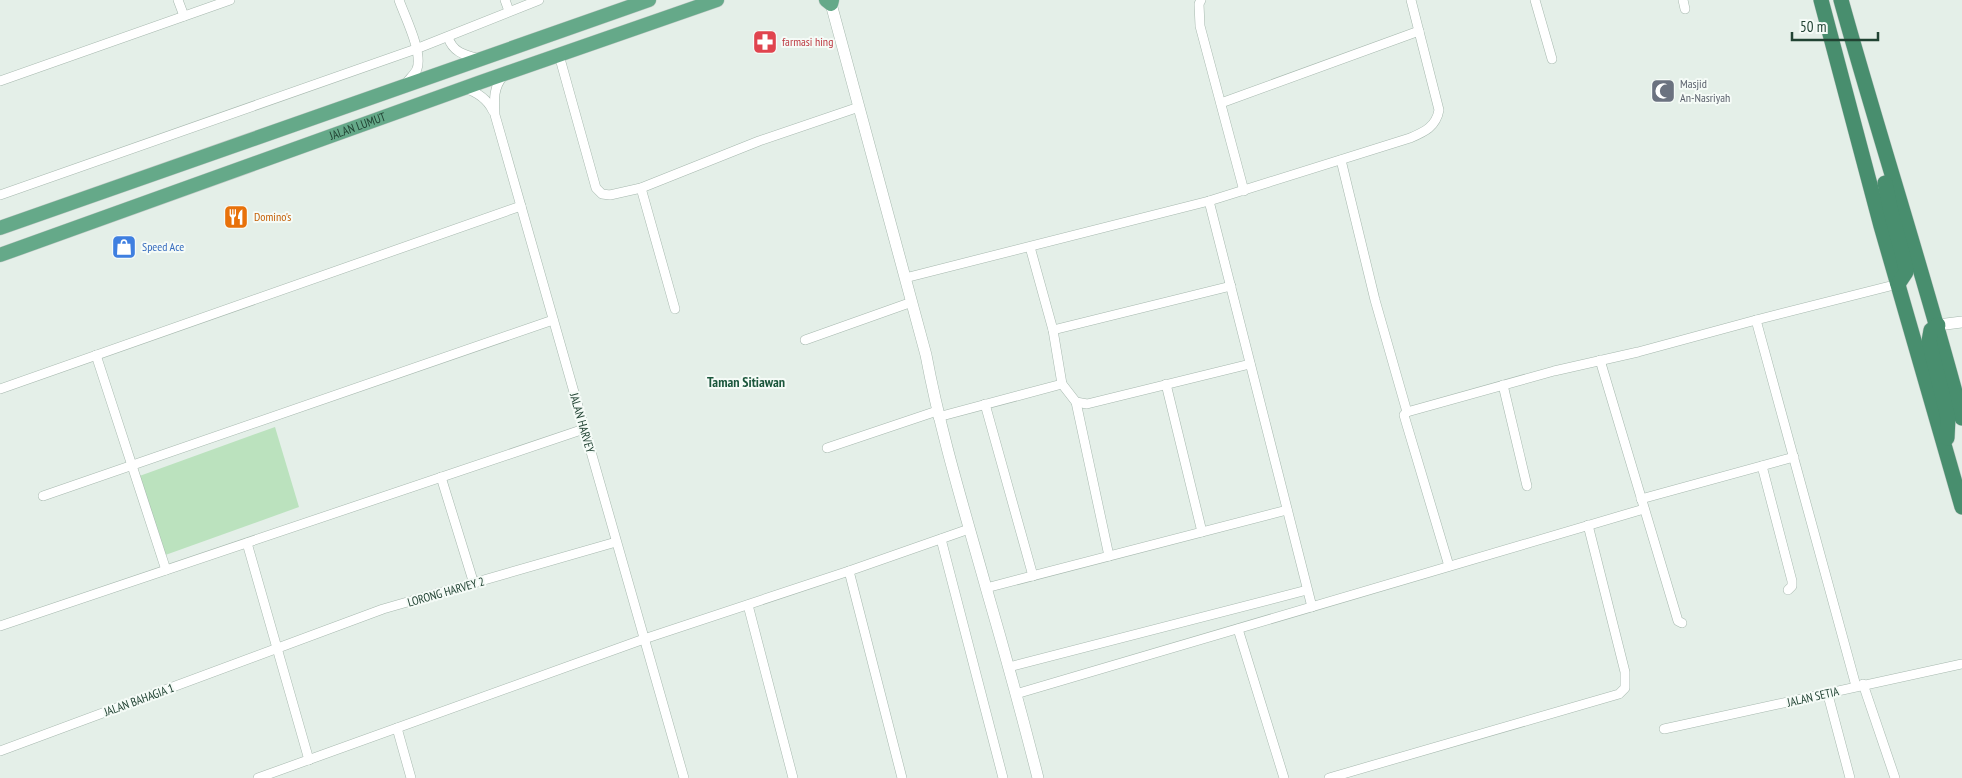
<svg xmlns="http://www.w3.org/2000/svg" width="1962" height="778" viewBox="0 0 1962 778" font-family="'PT Sans Narrow',sans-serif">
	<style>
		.green { fill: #bbe2be }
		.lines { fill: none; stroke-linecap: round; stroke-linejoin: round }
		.minor-casing { stroke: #a6b8ae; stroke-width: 10 }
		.tertiary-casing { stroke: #a6b8ae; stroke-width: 12 }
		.primary-casing { stroke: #c1cac6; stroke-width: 15 }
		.trunk-casing { stroke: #c1cac6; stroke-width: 16 }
		.minor { stroke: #fff; stroke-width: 9 }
		.tertiary { stroke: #fff; stroke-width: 11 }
		.primary { stroke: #65a989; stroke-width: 14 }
		.trunk { stroke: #488e6e; stroke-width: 15 }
		.labels { text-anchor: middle; stroke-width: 4; stroke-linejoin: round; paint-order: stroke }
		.health-label { font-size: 12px; fill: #be3a42; stroke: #f5fbf7; text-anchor: start }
		.worship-label { font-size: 12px; fill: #5b616d; stroke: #f5fbf7; text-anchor: start }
		.street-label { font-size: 12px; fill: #214333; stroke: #f5fbf7 }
		.food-label { font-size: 12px; fill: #c56008; stroke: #f5fbf7; text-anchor: start }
		.shop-label { font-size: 12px; fill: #366cbe; stroke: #f5fbf7; text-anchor: start }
		.neighbourhood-label { font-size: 14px; font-weight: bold; fill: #1b573c; stroke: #f5fbf7 }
	</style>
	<rect width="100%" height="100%" fill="#e4efe8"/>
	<path class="green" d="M275,427L299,507L157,558L134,478Z"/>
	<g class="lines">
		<defs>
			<g id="minor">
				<path d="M178,0L184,16"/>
				<path d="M399,0C405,17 423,52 417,69C415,74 408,80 405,85"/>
				<path d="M505,0L509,11"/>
				<path d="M1201,0L1199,4L1200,26L1244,191"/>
				<path d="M1535,0L1552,59"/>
				<path d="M1683,0L1685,9"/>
				<path d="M448,37C453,53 465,55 480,59"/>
				<path d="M559,55L596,188L602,194L610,195L641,188L759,141L859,107"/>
				<path d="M504,75C493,87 494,100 495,115L684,778"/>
				<path d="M0,81L230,0"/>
				<path d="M464,88C477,92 487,98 493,111"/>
				<path d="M1221,103L1419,31"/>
				<path d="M1341,160L1375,300L1407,412L1404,415L1406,422L1449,566"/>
				<path d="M641,188L675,309"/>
				<path d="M0,195L416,49L539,0"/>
				<path d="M1209,201L1312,607"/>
				<path d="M1030,247L1053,330L1062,384L1076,402L1109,556"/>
				<path d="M905,278L1209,201L1410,138C1424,132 1436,127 1439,110L1411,0"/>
				<path d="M1756,320L1856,686"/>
				<path d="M1053,330L1231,286"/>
				<path d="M805,340L912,302"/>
				<path d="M96,355L166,570"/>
				<path d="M1600,360L1678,621L1682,623"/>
				<path d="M1166,384L1202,532"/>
				<path d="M1503,385L1527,486"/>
				<path d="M0,389L521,206"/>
				<path d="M1076,402L1087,404L1250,364"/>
				<path d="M985,404L1033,576"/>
				<path d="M1407,412L1554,371L1638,352L1756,320L1898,284"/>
				<path d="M938,417L1062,384"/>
				<path d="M827,448L937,411"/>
				<path d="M1762,466L1792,581V586L1788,590"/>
				<path d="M441,477L474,584"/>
				<path d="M43,496L553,320"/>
				<path d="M1641,499L1794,457"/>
				<path d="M941,539L1003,778"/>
				<path d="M247,543L309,760"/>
				<path d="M849,571L902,778"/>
				<path d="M986,588L1287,510"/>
				<path d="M748,605L793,778"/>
				<path d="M0,626L584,429"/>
				<path d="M1238,629L1284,778"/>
				<path d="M1009,667L1307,590"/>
				<path d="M1863,684L1895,778"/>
				<path d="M1016,694L1644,509"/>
				<path d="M1828,695L1850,778"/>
				<path d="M397,728L411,778"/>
				<path d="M1664,729L1962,664"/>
				<path d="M0,751L383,609L616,542"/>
				<path d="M258,778L644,639L849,571L969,529"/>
				<path d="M1329,778L1619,694L1625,688V672L1588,525"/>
			</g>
			<g id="tertiary">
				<path d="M830,0L926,355C941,435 965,512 987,591C1005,653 1022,715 1038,778"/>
				<path d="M1938,325L1962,322"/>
			</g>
			<g id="primary">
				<path d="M826,0L831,4L832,0"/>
				<path d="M0,228L649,0"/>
				<path id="s1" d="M0,255L481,82L717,0"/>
			</g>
			<g id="trunk">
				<path d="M1821,0L1881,226L1962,507"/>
				<path d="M1841,0C1880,140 1925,277 1962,418"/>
				<path d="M1885,183L1890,208L1905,264L1906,272L1898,284"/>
				<path d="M1938,325L1931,330L1929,341L1948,418L1947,438"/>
			</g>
		</defs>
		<use href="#minor" class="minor-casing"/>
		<use href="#tertiary" class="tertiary-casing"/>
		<use href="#primary" class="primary-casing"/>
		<use href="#trunk" class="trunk-casing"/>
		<use href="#minor" class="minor"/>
		<use href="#tertiary" class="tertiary"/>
		<use href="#primary" class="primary"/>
		<use href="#trunk" class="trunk"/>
	</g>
	<defs>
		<symbol id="pharmacy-square" viewBox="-11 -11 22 22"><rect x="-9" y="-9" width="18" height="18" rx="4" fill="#e0444e" stroke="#f5fbf7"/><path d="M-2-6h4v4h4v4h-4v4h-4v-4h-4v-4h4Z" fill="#fff"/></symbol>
		<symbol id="mosque-square" viewBox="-11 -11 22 22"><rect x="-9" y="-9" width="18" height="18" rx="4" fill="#6b7280" stroke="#f5fbf7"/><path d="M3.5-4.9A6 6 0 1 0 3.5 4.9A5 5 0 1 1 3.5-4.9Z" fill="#fff"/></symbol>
		<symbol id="restaurant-square" viewBox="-11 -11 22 22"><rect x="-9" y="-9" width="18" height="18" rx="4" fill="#e8710a" stroke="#f5fbf7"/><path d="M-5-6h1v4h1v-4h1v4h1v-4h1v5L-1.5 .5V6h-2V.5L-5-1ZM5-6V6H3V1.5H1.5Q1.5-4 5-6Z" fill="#fff"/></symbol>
		<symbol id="shop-square" viewBox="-11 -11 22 22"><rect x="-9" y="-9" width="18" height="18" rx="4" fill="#3f7fe0" stroke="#f5fbf7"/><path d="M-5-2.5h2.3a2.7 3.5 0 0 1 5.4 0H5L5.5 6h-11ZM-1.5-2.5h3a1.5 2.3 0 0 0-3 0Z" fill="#fff"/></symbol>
	</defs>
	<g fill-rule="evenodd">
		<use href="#pharmacy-square" x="751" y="28" width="28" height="28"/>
		<use href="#mosque-square" x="1649" y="77" width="28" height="28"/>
		<use href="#restaurant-square" x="222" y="203" width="28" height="28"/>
		<use href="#shop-square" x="110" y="233" width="28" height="28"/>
	</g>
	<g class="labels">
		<g class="health-label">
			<text x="782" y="46">farmasi hing</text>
		</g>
		<g class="worship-label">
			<text x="1680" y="88">Masjid<tspan x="1680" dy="14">An-Nasriyah</tspan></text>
		</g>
		<g class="street-label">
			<text dy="4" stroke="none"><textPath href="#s1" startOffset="380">JALAN LUMUT</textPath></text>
			<text transform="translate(582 423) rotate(74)" y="4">JALAN HARVEY</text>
			<text transform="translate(446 592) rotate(-16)" y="4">LORONG HARVEY 2</text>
			<text transform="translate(1813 697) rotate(-13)" y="4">JALAN SETIA</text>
			<text transform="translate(139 700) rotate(-20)" y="4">JALAN BAHAGIA 1</text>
		</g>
		<g class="food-label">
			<text x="254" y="221">Domino's</text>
		</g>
		<g class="shop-label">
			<text x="142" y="251">Speed Ace</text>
		</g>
		<g class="neighbourhood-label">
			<text x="746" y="387">Taman Sitiawan</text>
		</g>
	</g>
	<path d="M1792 32v8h86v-8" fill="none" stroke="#214333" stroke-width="2.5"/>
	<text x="1800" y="32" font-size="15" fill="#214333" stroke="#f5fbf7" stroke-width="4" paint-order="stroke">50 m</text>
</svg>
